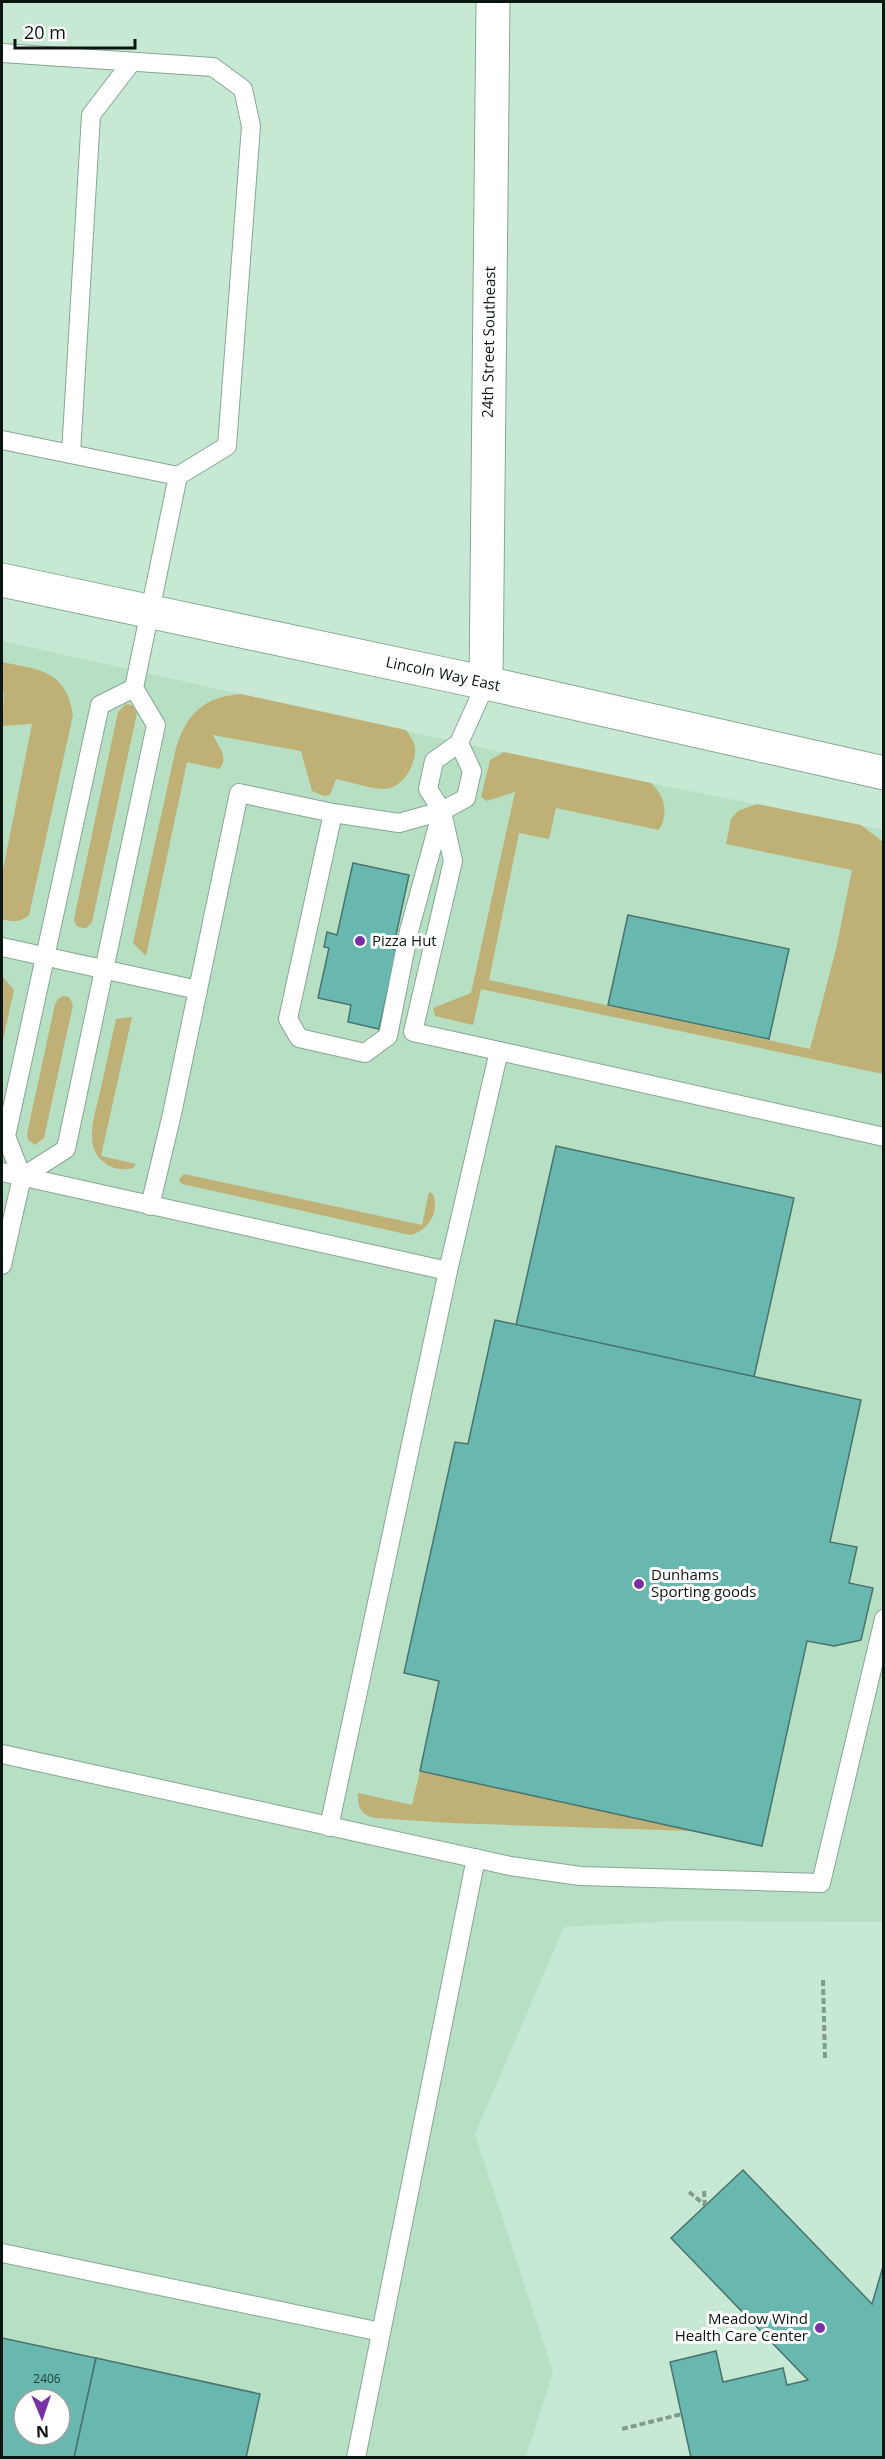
<svg xmlns="http://www.w3.org/2000/svg" width="885" height="2459" viewBox="0 0 885 2459" font-family="'Open Sans',sans-serif">
	<style>
		.built { fill: #b6dfc4; fill-rule: evenodd }
		.green { fill: #bfb076 }
		.building { fill: #68b8b0; stroke: #4a736e; stroke-width: 1.5; fill-rule: evenodd }
		.lines { fill: none; stroke-linecap: round; stroke-linejoin: round }
		.service-casing { stroke: #87a793; stroke-width: 20 }
		.minor-casing { stroke: #87a793; stroke-width: 35 }
		.primary-casing { stroke: #87a793; stroke-width: 35 }
		.path { stroke: #829c8b; stroke-width: 4; stroke-dasharray: 6 3; stroke-linecap: butt }
		.service { stroke: #fff; stroke-width: 18 }
		.minor { stroke: #fff; stroke-width: 33 }
		.primary { stroke: #fff; stroke-width: 33 }
		.poi-dot { fill: #7831a4; stroke: #fff; stroke-width: 2 }
		.labels { text-anchor: middle; stroke-width: 6; stroke-linejoin: round; paint-order: stroke }
		.number-label { font-size: 12px; fill: #223e37 }
		.street-label { font-size: 15px; fill: #0a160f; stroke: #fff }
		.poi-label { font-size: 15px; fill: #0a160f; stroke: #fff; text-anchor: start }
	</style>
	<rect width="100%" height="100%" fill="#c7e9d3"/>
	<path class="built" d="M2,641L551,763L883,830V1922L674,1921L564,1927L475,2134L553,2372L526,2457L2,2458ZM24,2399H60V2435H24Z"/>
	<g class="green">
		<path d="M2,662C40,670 66,670 73,715L29,915C20,923 12,922 2,919V875L32,724L2,726L4,693L2,692Z"/>
		<path d="M241,694L406,730C410,736 414,741 415,747C417,764 402,790 383,789C368,788 351,782 336,779L330,795L324,796L312,791L301,751L213,735C218,746 230,758 219,769L187,762L146,956L133,943L176,748C187,713 204,697 241,694Z"/>
		<path d="M126,704L132,705L137,713L92,922L86,928C78,928 75,926 74,919L118,712Z"/>
		<path d="M504,752L651,783C665,797 669,812 659,830L556,808L549,839L519,833L489,980L810,1049L836,949L852,870L726,844L731,819L738,811L757,804L861,825L883,842V1074L481,989L473,1025L435,1016L433,1008L471,993L515,792L487,801L481,797L490,760Z"/>
		<path d="M2,976L14,990L2,1044Z"/>
		<path d="M63,996L69,997L73,1005L44,1138L35,1145L28,1140L27,1134L55,1004L58,999Z"/>
		<path d="M132,1017L101,1156L136,1164L133,1168C113,1174 92,1159 92,1138C91,1124 96,1110 99,1096C105,1071 110,1045 116,1019Z"/>
		<path d="M184,1174L422,1225L429,1192L433,1194C440,1212 428,1231 410,1235L182,1184L179,1179Z"/>
		<path d="M420,1771L695,1831L450,1823L376,1818C362,1816 357,1808 358,1793L412,1805Z"/>
	</g>
	<g class="building">
		<path d="M353,863L409,875L393,949H397L379,1029L348,1022L351,1005L318,998L329,948L324,947L327,932L337,935Z"/>
		<path d="M628,915L789,949L769,1039L608,1005Z"/>
		<path d="M556,1146L794,1198L754,1377L516,1325Z"/>
		<path d="M495,1320L861,1400L830,1542L857,1547L849,1583L873,1588L861,1640L834,1646L807,1641L762,1846L420,1771L439,1681L404,1673L455,1442L468,1444Z"/>
		<path d="M743,2170L872,2304L884,2263V2458H691L670,2362L716,2351L723,2382L783,2368L787,2385L808,2380L671,2238Z"/>
		<path d="M2,2338L96,2358L74,2458H2ZM24,2399H60V2435H24Z"/>
		<path d="M96,2358L260,2394L246,2458H74Z"/>
	</g>
	<g class="lines">
		<defs>
			<g id="service">
				<path d="M2,53L213,67L243,89L251,126L227,446L178,476L134,688L156,725L66,1149L22,1177L6,1136L100,705L134,688"/>
				<path d="M2,440L178,476"/>
				<path d="M71,454L91,115L131,63"/>
				<path d="M459,743L472,771L466,798L442,811L428,789L434,761L459,743L486,683"/>
				<path d="M442,812L453,861L413,1032L499,1051"/>
				<path d="M333,813L288,1019L299,1038L365,1053L388,1036L409,931L442,811"/>
				<path d="M2,947L198,990"/>
				<path d="M2,1172L448,1271"/>
				<path d="M150,1206L172,1114L239,793L333,813L399,823L442,811"/>
				<path d="M2,1265L22,1177"/>
				<path d="M2,1754L510,1866L580,1876L821,1883L884,1619"/>
				<path d="M329,1827L448,1271L499,1051L884,1137"/>
				<path d="M2,2253L381,2332"/>
				<path d="M356,2458L476,1858"/>
			</g>
			<path id="minor" d="M486,683L493,2"/>
			<path id="primary" d="M2,580L486,683L884,773"/>
		</defs>
		<use href="#service" class="service-casing"/>
		<use href="#minor" class="minor-casing"/>
		<use href="#primary" class="primary-casing"/>
		<g class="path">
			<path d="M823,1980L825,2059"/>
			<path d="M704,2191L705,2205"/>
			<path d="M689,2192L705,2205"/>
			<path d="M622,2429L682,2414"/>
		</g>
		<use href="#service" class="service"/>
		<use href="#minor" class="minor"/>
		<use href="#primary" class="primary"/>
	</g>
	<g class="poi-dot">
		<circle cx="360" cy="941" r="6"/>
		<circle cx="639" cy="1584" r="6"/>
		<circle cx="820" cy="2328" r="6"/>
	</g>
	<g class="labels">
		<g class="number-label">
			<text x="47" y="2383">2406</text>
		</g>
		<g class="street-label">
			<text transform="translate(489 342) rotate(-89)" y="5">24th Street Southeast</text>
			<text transform="translate(443 674) rotate(12)" y="5">Lincoln Way East</text>
		</g>
		<g class="poi-label">
			<text x="372" y="946">Pizza Hut</text>
			<text x="651" y="1580">Dunhams<tspan x="651" dy="17">Sporting goods</tspan></text>
			<text x="808" y="2324" text-anchor="end">Meadow Wind<tspan x="808" dy="17">Health Care Center</tspan></text>
		</g>
	</g>
	<rect width="885" height="2459" fill="none" stroke="#0a160f" stroke-width="6"/>
	<g transform="translate(42 2417) rotate(178)"><circle r="28" fill="#ffffff" stroke="#9da29f" stroke-width="1.5"/>
	<path d="M0-4.5L10 22L0 15L-10 22Z" fill="#7831a4"/>
	<text y="-9" font-size="16" font-weight="bold" text-anchor="middle" fill="#0a160f">N</text>
	</g>
	<path d="M15 39v9h120v-9" fill="none" stroke="#0a160f" stroke-width="3"/>
	<text x="24" y="39" font-size="18" fill="#0a160f" stroke="#ffffff" stroke-width="4.5" paint-order="stroke">20 m</text>
</svg>
